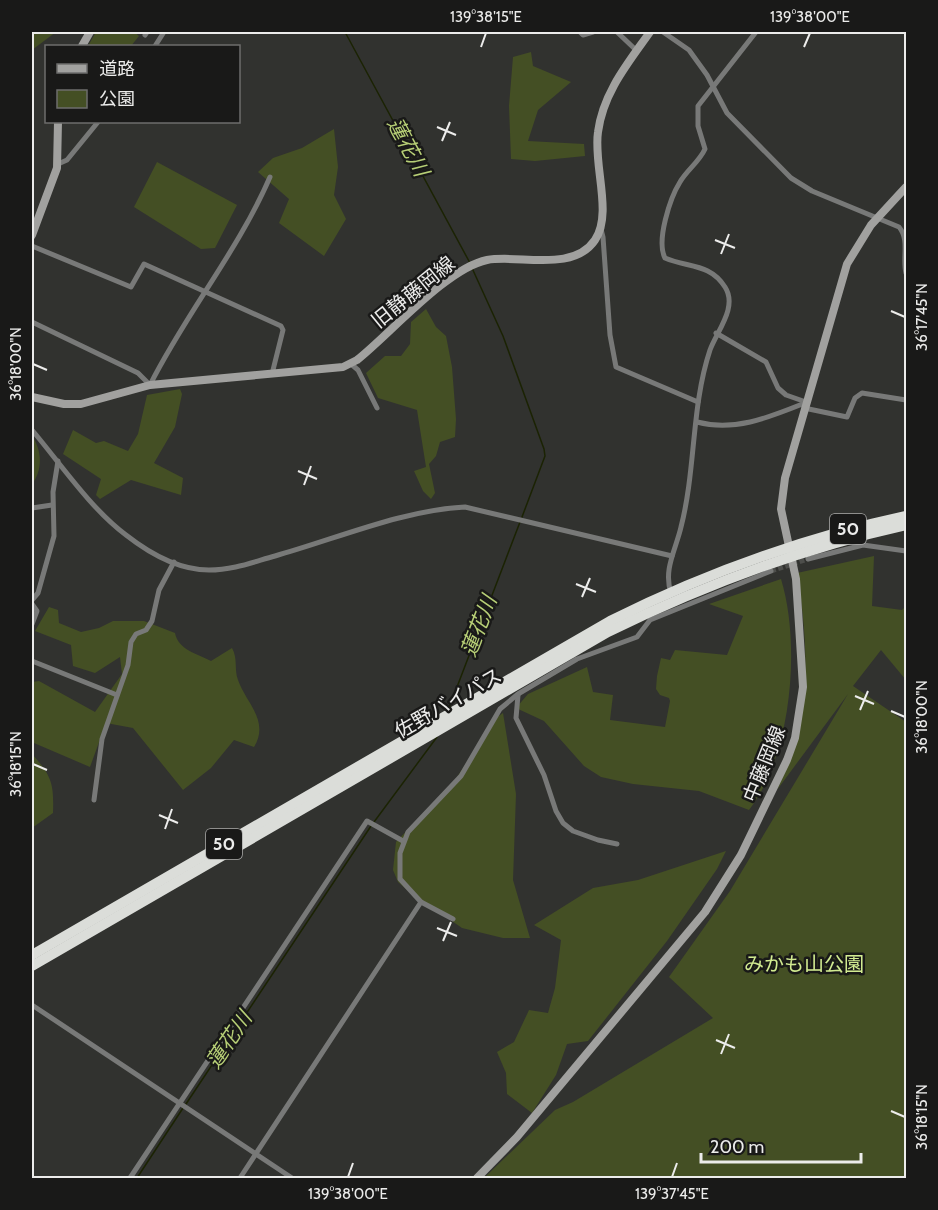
<svg xmlns="http://www.w3.org/2000/svg" width="938" height="1210" viewBox="0 0 938 1210" font-family="Cabin,'Noto Sans JP',sans-serif">
	<style>
		.green { fill: #444f24 }
		.lines { fill: none; stroke-linecap: round; stroke-linejoin: round }
		.stream { stroke: #1b2303; stroke-width: 1.5 }
		.street-tunnel { stroke: #4d4e4b; stroke-width: 5; stroke-dasharray: 5 2.5; stroke-linecap: butt }
		.street { stroke: #787978; stroke-width: 5 }
		.secondary { stroke: #a1a19f; stroke-width: 8 }
		.highway { stroke: #dbddd9; stroke-width: 10 }
		.ticks { fill: none; stroke: #ececeb; stroke-width: 2 }
		.labels { text-anchor: middle; stroke-width: 5; stroke-linejoin: round; paint-order: stroke }
		.shield { fill: #191918; stroke: #adadac; stroke-width: 1.5 }
		.shield-label { font-size: 18px; font-weight: bold; fill: #ececeb }
		.street-label { font-size: 20px; fill: #ececeb; stroke: #191918 }
		.park-label { font-size: 20px; fill: #d2eb91; stroke: #191918 }
		.water-label { font-size: 21px; font-style: italic; fill: #b7cf76; stroke: #191918 }
		.neatline { fill: none; stroke: #ececeb; stroke-width: 2 }
		.ticks-label { font-size: 15px; text-anchor: middle; fill: #ececeb }
	</style>
	<rect width="100%" height="100%" fill="#31322f"/>
	<g class="green">
		<path d="M32,32H56L32,50Z"/>
		<path d="M96,32H134L139,36L131,46H88Z"/>
		<path d="M531,52L533,66L571,82L538,110L528,141L584,144L585,156L535,161L511,159L509,106L513,57Z"/>
		<path d="M334,129L338,167L334,195L346,219L324,256L279,223L289,199L258,172L273,158L302,148Z"/>
		<path d="M157,162L237,205L215,248L201,249L134,207Z"/>
		<path d="M426,309L436,327L446,336L452,367L456,419L455,437L440,442L436,456L429,464L435,493L431,499L423,491L414,471L426,467L417,410L378,398L366,373L385,356H401L410,344L411,322Z"/>
		<path d="M180,389L182,394L175,427L154,463L183,478L181,495L131,480L100,499L96,495L101,479L63,454L73,430L96,443L104,441L128,451L138,434L147,395Z"/>
		<path d="M32,436C42,450 43,470 32,484Z"/>
		<path d="M874,556L872,606L902,610L906,606V680L881,650L853,686L906,722V1178H484L555,1110L573,1102L713,1018L669,977L730,891L848,694L777,790C811,717 810,652 797,573Z"/>
		<path d="M781,579C801,644 792,755 749,810L699,791L633,784L601,777L584,766L544,721L516,708L528,694L587,667L593,692L613,695L610,720L665,727L670,701L669,698L660,695L656,689L657,676L661,658L670,660L675,650L727,655L743,616L709,604Z"/>
		<path d="M49,607L58,610L59,623L81,632L99,628L113,621H144L175,633C178,650 198,654 211,661L232,648C238,659 234,669 238,680C246,703 270,721 254,747L234,740L211,768L183,790L133,728L106,723L90,767L34,743L32,754C52,776 54,784 53,813L32,828V682L39,681L95,712L122,674L120,657L95,673L73,666L71,645L35,631Z"/>
		<path d="M503,713L516,794L513,880L530,938H503L462,928L407,890L398,882L393,870L396,842L455,780L496,718Z"/>
		<path d="M726,851L717,869L667,941L588,1041L567,1044L556,1075L532,1113L507,1094L506,1073L497,1052L514,1042L529,1010L548,1013L555,988L561,940L534,925L593,888L638,880Z"/>
	</g>
	<g class="lines">
		<g class="stream">
			<path d="M345,32L470,263"/>
			<path d="M472,268L503,336L544,449L545,456L522,517"/>
			<path d="M449,708L520,522"/>
			<path d="M374,822L437,737"/>
			<path d="M186,1104L371,826"/>
			<path d="M137,1178L183,1108"/>
		</g>
		<path class="street-tunnel" d="M771,571L808,559"/>
		<g class="street">
			<path d="M580,32L583,35L593,32"/>
			<path d="M617,32L637,51"/>
			<path d="M663,32L689,50L707,75L727,113L791,178L812,191L899,227C910,240 902,258 906,273"/>
			<path d="M145,35L147,32"/>
			<path d="M155,46L164,32"/>
			<path d="M58,164L67,160L98,122"/>
			<path d="M601,229L603,237L610,335L616,367L698,402"/>
			<path d="M32,246L131,287L144,264L281,326L283,330L272,374"/>
			<path d="M32,322L138,373L150,385C186,313 238,251 270,177"/>
			<path d="M716,333L766,362L778,388L786,395L806,402"/>
			<path d="M351,364L358,370L377,408"/>
			<path d="M804,408L847,417L855,398L862,393L906,400"/>
			<path d="M697,422C735,432 770,417 805,403"/>
			<path d="M32,430C60,463 91,509 126,535C149,553 179,570 209,570C233,570 253,562 275,556C336,539 403,510 465,507L672,556"/>
			<path d="M32,508L52,505"/>
			<path d="M808,559L863,545L906,551"/>
			<path d="M671,593C663,570 676,549 681,527C696,469 691,407 710,350C717,331 738,307 725,287C710,263 688,268 665,258C656,241 670,198 680,182C687,170 699,162 705,149L698,126V106L756,32"/>
			<path d="M32,600L38,593L54,536L53,492L58,461"/>
			<path d="M32,604L37,611L32,624"/>
			<path d="M32,661L117,695"/>
			<path d="M518,695L516,718L544,775L556,811L563,823L573,831L598,840L617,844"/>
			<path d="M94,800L102,739L128,665L131,642L136,634L146,630L152,621L159,590L174,562"/>
			<path d="M453,919L421,902L400,879V853L408,832L461,776L500,709L518,694L577,659L637,637L650,620L771,571"/>
			<path d="M32,1005L292,1178"/>
			<path d="M130,1178L367,821L403,841"/>
			<path d="M240,1178L421,902"/>
		</g>
		<g class="secondary">
			<path d="M82,46L90,32"/>
			<path d="M32,235L57,168L58,122"/>
			<path d="M32,397L64,404H81L150,385L343,367L357,360C390,334 447,268 487,260C519,254 573,273 595,240C613,214 593,164 598,132C603,93 628,63 650,32"/>
			<path d="M477,1178L517,1137L705,912L741,855L787,760L795,738L803,687L796,579L781,509L785,478L847,264L871,225L906,187"/>
		</g>
		<g class="highway">
			<path d="M32,955L610,621C704,574 803,538 906,516"/>
			<path d="M32,966L608,632C704,585 802,548 906,525"/>
		</g>
	</g>
	<path class="ticks" d="M481,47L486,33M804,47L810,33M437,127L456,135M442,141L450,122M715,240L735,248M721,254L729,234M891,311L905,317M33,364L47,370M298,471L317,479M304,485L311,466M576,584L596,592M582,597L590,578M855,696L874,704M860,710L868,691M891,711L905,717M33,764L47,770M159,815L178,823M165,829L172,809M437,928L457,936M443,941L451,922M716,1040L735,1048M721,1054L729,1034M891,1111L905,1117M348,1177L353,1163M672,1177L677,1163"/>
	<g class="labels">
		<g class="shield">
			<rect x="830" y="514" width="36" height="30" rx="4.5"/>
			<rect x="206" y="829" width="36" height="30" rx="4.5"/>
		</g>
		<g class="shield-label">
			<text x="848" y="535">50</text>
			<text x="224" y="850">50</text>
		</g>
		<g class="street-label">
			<text transform="translate(413 292) rotate(-39)" y="7">旧静藤岡線</text>
			<text transform="translate(448 703) rotate(-30)" y="7">佐野バイパス</text>
			<text transform="translate(764 764) rotate(-68)" y="7">中藤岡線</text>
		</g>
		<g class="park-label">
			<text x="804" y="971">みかも山公園</text>
		</g>
		<g class="water-label">
			<text transform="translate(408 147) rotate(62)" y="7">蓮花川</text>
			<text transform="translate(479 626) rotate(-69)" y="7">蓮花川</text>
			<text transform="translate(229 1040) rotate(-56)" y="7">蓮花川</text>
		</g>
	</g>
	<rect width="938" height="1210" fill="none" stroke="#191918" stroke-width="66"/>
	<rect x="45" y="45" width="195" height="78" fill="#191918" stroke="#6d6d6c" stroke-width="1.5"/>
	<rect x="57" y="64" width="30" height="9" fill="#a1a19f" stroke="#6d6d6c" stroke-width="1.5"/>
	<text x="99" y="75" font-size="18" fill="#ececeb">道路</text>
	<rect x="57" y="90" width="30" height="18" fill="#444f24" stroke="#6d6d6c" stroke-width="1.5"/>
	<text x="99" y="105" font-size="18" fill="#ececeb">公園</text>
	<path d="M701 1153v9h160v-9" fill="none" stroke="#ececeb" stroke-width="3"/>
	<text x="710" y="1153" font-size="18" fill="#ececeb" stroke="#191918" stroke-width="4.5" paint-order="stroke">200 m</text>
	<rect x="33" y="33" width="872" height="1144" class="neatline"/>
	<g class="ticks-label">
		<text x="486" y="22">139°38'15"E</text>
		<text x="810" y="22">139°38'00"E</text>
		<text transform="translate(922 317) rotate(-90)" y="5">36°17'45"N</text>
		<text transform="translate(16 364) rotate(-90)" y="5">36°18'00"N</text>
		<text transform="translate(922 717) rotate(-90)" y="5">36°18'00"N</text>
		<text transform="translate(16 764) rotate(-90)" y="5">36°18'15"N</text>
		<text transform="translate(922 1117) rotate(-90)" y="5">36°18'15"N</text>
		<text x="348" y="1199">139°38'00"E</text>
		<text x="672" y="1199">139°37'45"E</text>
	</g>
</svg>
